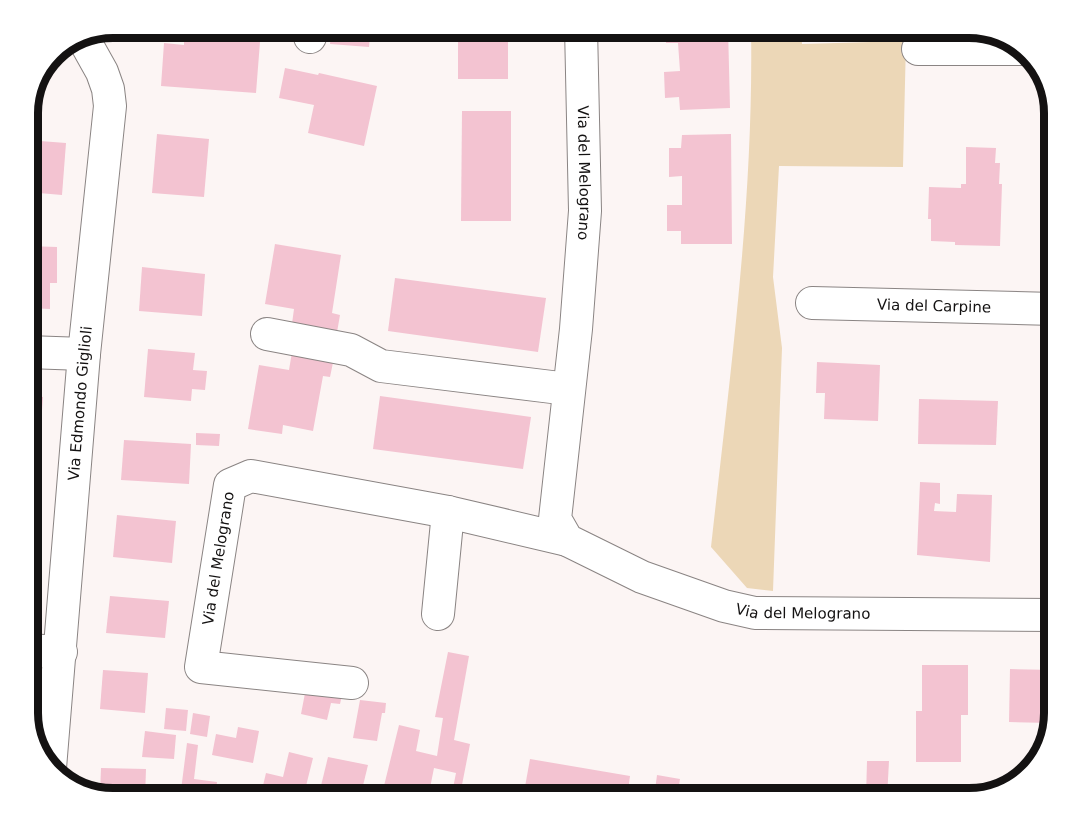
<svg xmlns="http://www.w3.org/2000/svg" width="1081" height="825" viewBox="0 0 1081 825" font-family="'DejaVu Sans',sans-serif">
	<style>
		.green { fill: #ecd7b7 }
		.building { fill: #f3c3d1 }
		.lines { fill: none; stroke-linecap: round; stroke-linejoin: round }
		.minor-casing { stroke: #8a8483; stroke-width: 34 }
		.minor { stroke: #fff; stroke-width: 32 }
		.labels { text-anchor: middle; stroke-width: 4.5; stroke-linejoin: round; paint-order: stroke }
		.street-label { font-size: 15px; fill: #141212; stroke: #fff }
		.rim { fill: none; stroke: #141212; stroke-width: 8 }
	</style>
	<rect width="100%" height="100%" fill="#fcf5f4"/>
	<path class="green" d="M751,27H801L802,44L906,41L903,167L779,166L773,277L782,348L773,591L747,588L711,547C730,374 754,201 751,27Z"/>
	<g class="building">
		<path d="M233,27L261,29L256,93L161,86L164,43L184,45V37L232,40Z"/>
		<path d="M327,27H382L381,37L370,36L369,47L330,44L331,34L327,33Z"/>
		<rect x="458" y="27" width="50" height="52"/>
		<path d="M665,27H728L730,108L680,110L679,97L665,98L664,72L680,71L678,43H666Z"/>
		<path d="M285,68L318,75L319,73L377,86L364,146L308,133L314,105L279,98Z"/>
		<path d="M462,111H511V221H461Z"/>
		<path d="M157,134L209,139L204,197L152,193Z"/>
		<path d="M731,134L732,244H681V231H667V205H682V176L669,177V148H681L682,135Z"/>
		<path d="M27,140L66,143L62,195L27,192Z"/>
		<path d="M966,147L996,148L995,163H1000L999,184H1002L1000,246L955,245V242L931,241V219H928L929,187L961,188V184H966Z"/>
		<path d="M1042,193H1054V240H1040Z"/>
		<path d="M27,223L36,224V235H27Z"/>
		<path d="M275,244L341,255L332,313L340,315L336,338L291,331L294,309L265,304Z"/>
		<path d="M27,246L57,247V283H50V309L27,308Z"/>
		<path d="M142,267L205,274L202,316L139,311Z"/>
		<path d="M395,278L546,298L538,352L388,331Z"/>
		<path d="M293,346L335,353L330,377L323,376L313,431L283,425L282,434L248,429L259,365L289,370Z"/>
		<path d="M148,349L195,353L193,370L207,371L205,390L192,389L191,401L144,397Z"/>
		<path d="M817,362L880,365L878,421L824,419L825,393H816Z"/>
		<path d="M27,395L43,397L39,451L27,450Z"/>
		<path d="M380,396L531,417L523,469L373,449Z"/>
		<path d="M919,399L998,401L996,445L918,444Z"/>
		<path d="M196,433L220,434L219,446L196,445Z"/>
		<path d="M124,440L191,444L189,484L121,480Z"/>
		<path d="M920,482L940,483V504L935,503L934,511L956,512L957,494L992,495L990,562L917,555Z"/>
		<path d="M117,515L176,521L172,563L113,557Z"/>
		<path d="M110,596L169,601L165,638L106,633Z"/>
		<path d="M448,652L469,656L454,740L470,744L460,795L469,798H434L436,790L452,793L456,773L434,768L428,798H381L399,725L420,730L416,751L437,756L443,718L435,717Z"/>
		<path d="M922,665H968V715H961V762H916V711H922Z"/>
		<path d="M1010,669L1054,670V713L1051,723L1009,722Z"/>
		<path d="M103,670L148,673L145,713L100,709Z"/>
		<path d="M306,688L342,695L340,704L331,703L327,720L301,714Z"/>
		<path d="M360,700L386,703L385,713H382L377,741L353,738Z"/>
		<path d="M166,708L188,710L186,731L164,729Z"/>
		<path d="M193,713L210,716L207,737L190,734Z"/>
		<path d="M238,727L259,731L253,763L212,755L216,734L236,738Z"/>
		<path d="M145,731L176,735L174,759L142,757Z"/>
		<path d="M187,743L198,745L194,779L217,782L215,798H180Z"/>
		<path d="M289,752L313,758L303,798H260L266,773L283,777Z"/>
		<path d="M328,757L368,765L360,798H318Z"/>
		<path d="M530,759L630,776L627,798H523Z"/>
		<path d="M867,761H889L887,798H866Z"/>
		<path d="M101,768L146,769L145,798H112L100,794Z"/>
		<path d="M657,775L680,779L677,798H654Z"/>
	</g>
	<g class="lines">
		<defs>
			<g id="minor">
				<path id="s1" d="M581,27L585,211L576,329L555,519L567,540L642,577L724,606L755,613L1054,615"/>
				<path d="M310,37L311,27"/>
				<path d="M918,49H1024"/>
				<path id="s2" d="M812,303L1054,309"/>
				<path d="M267,334L351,350L381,366L568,389"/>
				<path d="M27,352L84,354"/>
				<path d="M438,614L448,512"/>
				<path d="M27,650L61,652"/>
				<path id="s3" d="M352,683L201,667L230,485L251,476L448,512L567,540"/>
				<path id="s4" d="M50,768L84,354L110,106L108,89L102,72L83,38"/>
			</g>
		</defs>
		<use href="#minor" class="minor-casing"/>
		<use href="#minor" class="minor"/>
	</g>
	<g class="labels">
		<g class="street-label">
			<text dy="5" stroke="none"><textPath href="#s1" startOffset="146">Via del Melograno</textPath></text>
			<text dy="5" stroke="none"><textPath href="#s2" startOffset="122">Via del Carpine</textPath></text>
			<text dy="5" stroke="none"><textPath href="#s4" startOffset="366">Via Edmondo Giglioli</textPath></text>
			<text dy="5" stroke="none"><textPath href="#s3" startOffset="262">Via del Melograno</textPath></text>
			<text dy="5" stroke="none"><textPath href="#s1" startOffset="768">Via del Melograno</textPath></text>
		</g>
	</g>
	<path d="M0 0H1081V825H0ZM113 38H969A75 75 0 0 1 1044 113V713A75 75 0 0 1 969 788H113A75 75 0 0 1 38 713V113A75 75 0 0 1 113 38Z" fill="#fff" fill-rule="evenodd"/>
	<path class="rim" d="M113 38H969A75 75 0 0 1 1044 113V713A75 75 0 0 1 969 788H113A75 75 0 0 1 38 713V113A75 75 0 0 1 113 38Z"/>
</svg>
